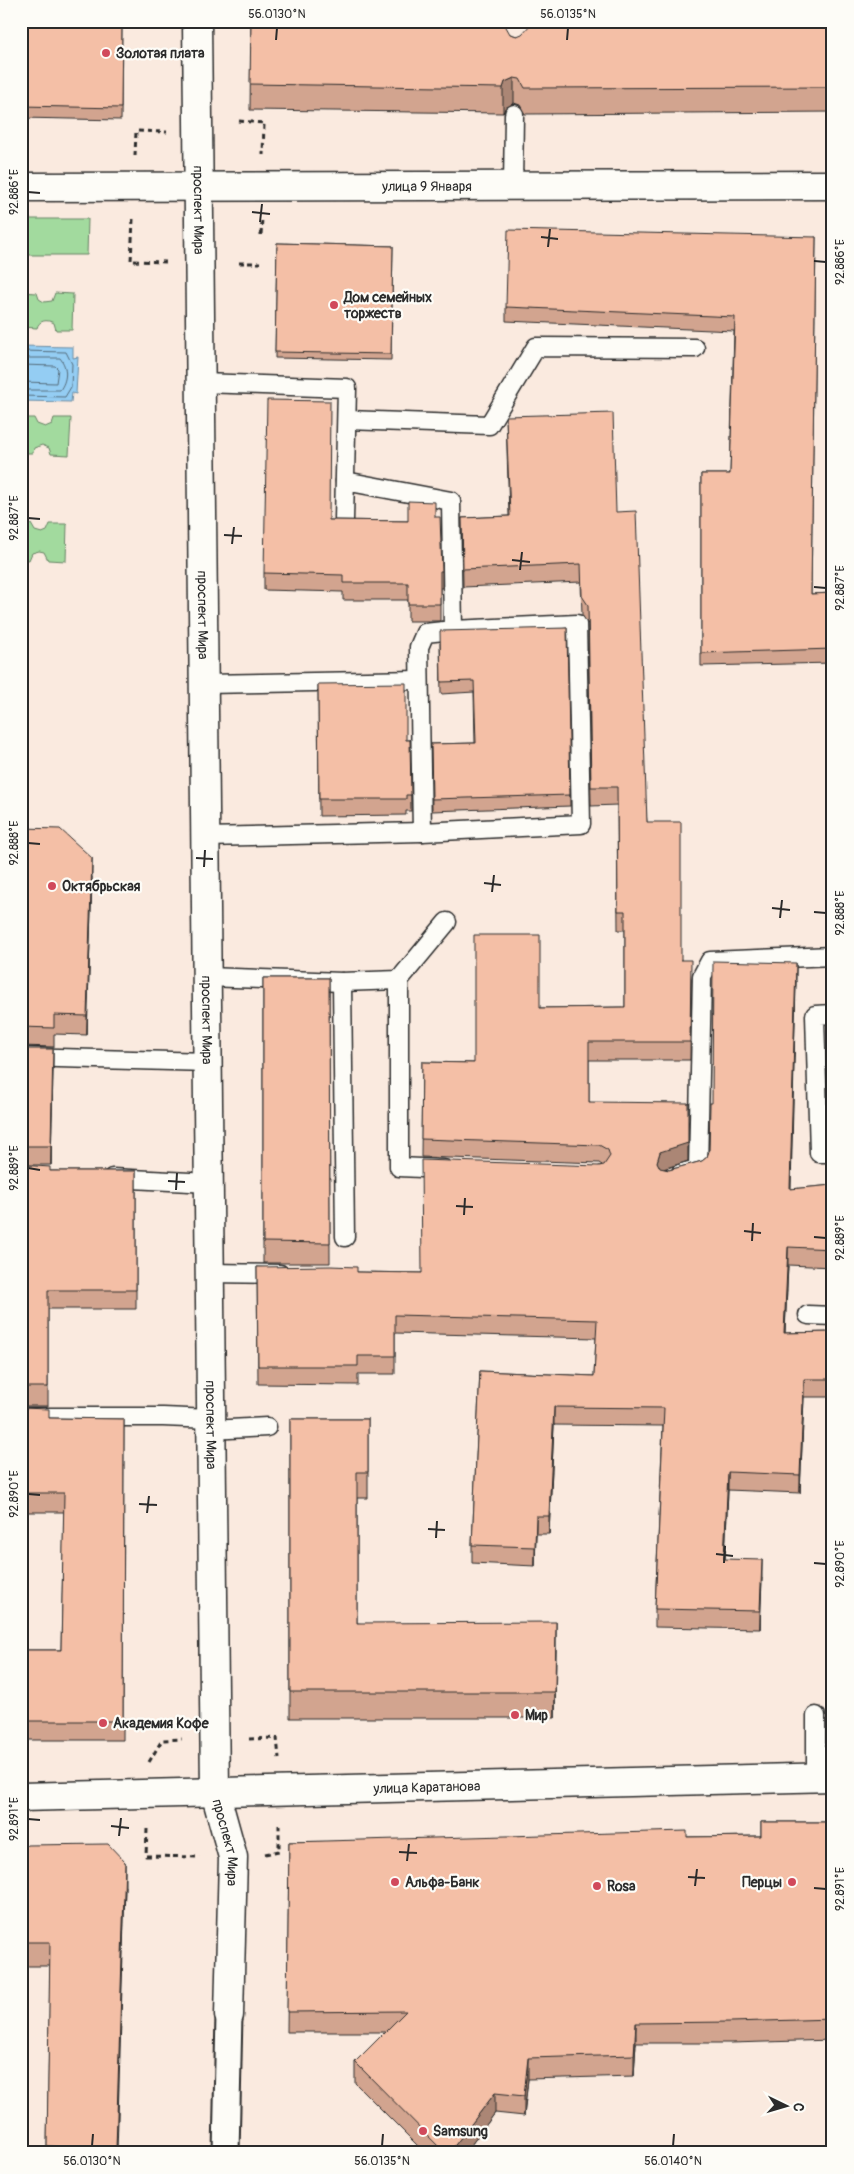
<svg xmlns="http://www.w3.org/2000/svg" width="854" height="2174" viewBox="0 0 854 2174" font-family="Pangolin,sans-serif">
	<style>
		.green { fill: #a2da9e; stroke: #668264 }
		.water { fill: #94cdf3; stroke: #6a8ca3 }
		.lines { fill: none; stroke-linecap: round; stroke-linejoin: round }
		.shore { stroke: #556c7b; stroke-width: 1 }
		.service-casing { stroke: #2b2b2b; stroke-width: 21 }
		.pedestrian-casing { stroke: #2b2b2b; stroke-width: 29 }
		.minor-casing { stroke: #2b2b2b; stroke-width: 31 }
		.tertiary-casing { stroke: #2b2b2b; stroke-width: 31 }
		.secondary-casing { stroke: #2b2b2b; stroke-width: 31 }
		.path { stroke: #2b2b2b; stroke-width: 3; stroke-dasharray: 5 4; stroke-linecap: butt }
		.service { stroke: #fdfcf7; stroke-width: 18 }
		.pedestrian { stroke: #fdfcf7; stroke-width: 25 }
		.minor { stroke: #fdfcf7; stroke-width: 28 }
		.tertiary { stroke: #fdfcf7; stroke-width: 28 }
		.secondary { stroke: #fdfcf7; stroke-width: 28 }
		.wall { fill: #d2a48f; stroke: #2b2b2b }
		.shaded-wall { fill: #ab8674; stroke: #2b2b2b }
		.building { fill: #f4bfa6; stroke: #2b2b2b }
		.ticks { fill: none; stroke: #2b2b2b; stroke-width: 2 }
		.poi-dot { fill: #d1495b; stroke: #fdfcf7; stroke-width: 2 }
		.labels { text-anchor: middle; stroke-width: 4.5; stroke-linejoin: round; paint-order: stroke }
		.poi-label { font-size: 14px; font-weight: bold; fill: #2b2b2b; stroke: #fdfcf7; text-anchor: start }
		.street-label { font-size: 14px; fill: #2b2b2b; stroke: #fdfcf7 }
		.neatline { fill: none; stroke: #2b2b2b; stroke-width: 2 }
		.ticks-label { font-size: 12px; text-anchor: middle; fill: #2b2b2b }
	</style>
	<rect width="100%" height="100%" fill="#faeadf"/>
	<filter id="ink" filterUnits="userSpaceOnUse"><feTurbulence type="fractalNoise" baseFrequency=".02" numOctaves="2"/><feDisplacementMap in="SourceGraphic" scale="10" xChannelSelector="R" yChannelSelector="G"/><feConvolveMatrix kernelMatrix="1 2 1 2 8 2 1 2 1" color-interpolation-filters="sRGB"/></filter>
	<g filter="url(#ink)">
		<g class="green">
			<path d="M21,219H88L87,255H21Z"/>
			<path d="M21,292L37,293L39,299L44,302L52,301L55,293L73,294L72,330H56L54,323C47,319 39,320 37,328L21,327Z"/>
			<path d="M34,418L37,424L45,427L52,424L54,418H71L69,455L51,454L49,448L42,445L34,448L33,453H21V418Z"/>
			<path d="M31,524L35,531L42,533L47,531L50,524H67L66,561L48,560L44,552L39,551L32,553L29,560L21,559V525Z"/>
		</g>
		<path class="water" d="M21,346L73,347V358L78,357L76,394L72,393L71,402L21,401Z"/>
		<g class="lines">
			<g class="shore">
				<path d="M21,351L66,352L72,364L71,387L65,397L21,396"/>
				<path d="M21,358H60C68,368 67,380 60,390H21"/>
				<path d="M21,365L55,366L58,369L56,383L21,382"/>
			</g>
			<defs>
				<g id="service">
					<path d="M513,186L514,114"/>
					<path d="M201,383L347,388L344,520"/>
					<path d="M347,420L489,425L536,347L695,348"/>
					<path d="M345,481L451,501L453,630L425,633L419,647L422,832"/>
					<path d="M205,684L419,680"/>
					<path d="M206,837L422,832L581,824L577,624L453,630"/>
					<path d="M207,977L342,982L399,980L447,922"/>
					<path d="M399,980V1167L444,1169"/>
					<path d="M342,982L345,1237"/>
					<path d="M833,1014L815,1015L819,1153H833"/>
					<path d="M21,1057L208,1062"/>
					<path d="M681,1173L698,1169L702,976L710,961L833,956"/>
					<path d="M112,1178L209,1183"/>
					<path d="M210,1273L280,1274"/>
					<path d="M808,1315L833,1316"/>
					<path d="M21,1417H163L211,1419"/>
					<path d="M211,1430L267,1427"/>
					<path d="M816,1777V1716"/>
				</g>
				<path id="pedestrian" d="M226,2153L229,2015"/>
				<g id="minor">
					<path id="s1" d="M215,1792L233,1857L229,2015"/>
				</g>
				<g id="tertiary">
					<path id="s2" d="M21,187L833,185"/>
					<path id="s3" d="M21,1797L833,1777"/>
				</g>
				<g id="secondary">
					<path id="s4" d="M197,21L215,1792"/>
				</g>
			</defs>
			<use href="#service" class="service-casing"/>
			<use href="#pedestrian" class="pedestrian-casing"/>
			<use href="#minor" class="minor-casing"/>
			<use href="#tertiary" class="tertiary-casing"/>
			<use href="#secondary" class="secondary-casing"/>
			<g class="path">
				<path d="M239,121L264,123L263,155"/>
				<path d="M135,156L136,131L167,132"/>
				<path d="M133,219L131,261L168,262"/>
				<path d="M261,235L262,218"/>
				<path d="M239,263H260"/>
				<path d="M249,1739L277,1738L279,1758"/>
				<path d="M149,1762L162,1740L182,1739"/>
				<path d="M147,1829L146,1856L200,1857"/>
				<path d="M265,1854L279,1851V1825"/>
			</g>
			<use href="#service" class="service"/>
			<use href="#pedestrian" class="pedestrian"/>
			<use href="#minor" class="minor"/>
			<use href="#tertiary" class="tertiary"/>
			<use href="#secondary" class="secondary"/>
		</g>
		<g class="wall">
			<path d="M21,21H122L121,120L21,118Z"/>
			<path d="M251,21L510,34L517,36L833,21V112L525,114L520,105L514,103L505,108L503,113L250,110Z"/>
			<path d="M816,237L811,594L833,593V663L701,666V474H730L734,331L506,321V307Z"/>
			<path d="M277,243L393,246L391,360L275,358Z"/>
			<path d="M506,416L616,512L647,822L681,960L691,978L690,1060H589V1102L688,1121V1161L665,1169L669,1170L702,1161L707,1157L709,1151L712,1103L796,981L791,1189L833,1185V1267L788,1265L785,1333L833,1332V1397H804L800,1493L728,1490L725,1559L762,1578L760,1629L655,1627V1609L663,1426L554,1425L549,1534H536L535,1566L472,1563V1545L480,1371L594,1376L596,1338L395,1333V1374H358V1385L258,1384L257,1267L357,1272L422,1273L599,1166L602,1165L599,1163L421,1157L422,1062L474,1063L540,1008L625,1007V930H618L617,805L591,806L588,624L582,615L581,582L463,587L462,518L509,516Z"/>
			<path d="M435,517L442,571V588H440V621H408V600H343V592L264,590V573L329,520L408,521Z"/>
			<path d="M567,628L570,806L432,811L431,744L475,743L474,692L441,694L440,643Z"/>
			<path d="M318,684L406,740H410L411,811H406V815L319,816Z"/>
			<path d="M21,828L92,877L87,1035L54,1034V1047L21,1046Z"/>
			<path d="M263,978H329L330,1263H263Z"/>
			<path d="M21,1049L53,1068L51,1165H23L50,1171H136V1309H48V1406H21Z"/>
			<path d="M21,1408L49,1418L124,1419L123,1740H21V1650H61L64,1512H21Z"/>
			<path d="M290,1419H368V1498H357V1623L556,1648L555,1718H290Z"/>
			<path d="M761,1822H833V2040L731,2043H636L634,2076L528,2079L524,2116L495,2113L465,2153H425L355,2083V2062L386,2032H287L289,1842L761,1836Z"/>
			<path d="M21,1851L125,1886L117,2153H47L50,1966H21Z"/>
		</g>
		<g class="shaded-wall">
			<path d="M514,78V103L505,108L503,113V88L505,82Z"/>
			<path d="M92,858V877L87,1035V1016Z"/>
			<path d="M796,963V981L790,1207V1189Z"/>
			<path d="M53,1049V1068L51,1165V1146Z"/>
			<path d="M688,1103V1161L660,1170L657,1162L660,1152Z"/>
			<path d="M788,1247V1265L784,1351V1333Z"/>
			<path d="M804,1379V1397L800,1493V1475Z"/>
			<path d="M554,1407V1425L549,1534V1516Z"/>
			<path d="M728,1472V1490L724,1577V1559Z"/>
			<path d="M536,1516V1534L535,1566V1547Z"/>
			<path d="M762,1560V1578L760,1629V1611Z"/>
			<path d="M556,1622V1648L555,1718V1692Z"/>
			<path d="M125,1862V1886L116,2153Z"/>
			<path d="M636,2023V2043L634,2076V2055Z"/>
			<path d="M528,2058V2079L524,2116V2096Z"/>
			<path d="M495,2093V2113L465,2153H449Z"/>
		</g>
		<g class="building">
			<path d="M21,21H122L121,108L21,106Z"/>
			<path d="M251,21H353L505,25L510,34L517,36L522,34L531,24L646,21H833V87L525,88L520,79L514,78L505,82L503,88L250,84Z"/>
			<path d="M508,230L816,237L811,594L833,593V649L701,653V474H730L735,317L506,307Z"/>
			<path d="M277,243L393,246L391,354L275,352Z"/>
			<path d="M267,400L330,401L329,520L408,521V501L435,502V517H440L442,571H440V604H408V583H343V575L264,573Z"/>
			<path d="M613,413L616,512L636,511L647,822H681V960H691L690,1042H589V1102L688,1103V1143L660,1152L657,1162L660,1168L669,1170L702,1161L707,1157L709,1151L710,1103H712L713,961L796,963L790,1189L833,1185V1249L788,1247L784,1333L833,1332V1379H804L800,1475L728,1472L724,1559L762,1560L760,1611L655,1609L664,1408L554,1407L549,1516H536L535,1547L472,1545L480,1371L594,1376L597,1320L395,1315V1356H358V1366H258L257,1267L330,1266L357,1267V1272L422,1273L421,1160L599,1166L604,1165L610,1156L608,1150L599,1145L421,1139L422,1062L474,1063V935H540V1008L625,1007V911H618L617,787H591L588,605L582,596L581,564L463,569L462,518L510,516L506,416Z"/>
			<path d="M567,628L570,795L432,799L431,744L476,743L474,681L441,682L440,631Z"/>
			<path d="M406,683V740H410L411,795H406V799H319L318,684Z"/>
			<path d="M21,828L60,829L92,858L87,1016L54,1015V1028L21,1027Z"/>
			<path d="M263,978H329L330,1243L263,1242Z"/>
			<path d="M21,1049H53L51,1146H21Z"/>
			<path d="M21,1165L50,1167V1171H136V1290H48V1387H21Z"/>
			<path d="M21,1408L49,1409V1418L124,1419L123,1721H21V1650H61L64,1493H21Z"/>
			<path d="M290,1419H368V1472H357V1623L556,1622L555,1692H290Z"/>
			<path d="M761,1822H833V2019L731,2022L636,2023L634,2055L528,2058L524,2096L495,2093L449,2153H445L355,2062L406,2011L287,2012L289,1842L687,1831V1837L761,1836Z"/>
			<path d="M108,1844L125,1862L116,2149L47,2146L50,1942H21V1851L27,1845Z"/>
		</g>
	</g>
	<path class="ticks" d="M276,40L277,28M567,40L568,28M28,192L40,193M252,212L270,214M260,222L262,204M541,237L558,239M548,247L550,229M814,261L826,262M28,518L40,519M224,535L242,536M232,544L234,527M512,560L530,562M520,570L522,552M814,587L826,588M28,843L40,844M196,858L213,859M204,867L205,850M484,883L501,885M492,892L494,875M772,908L790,910M814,912L826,913M780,918L782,900M28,1168L40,1170M168,1181L185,1182M176,1190L177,1173M456,1206L473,1207M464,1215L465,1198M744,1231L761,1233M814,1237L826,1238M752,1241L753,1223M28,1494L40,1495M139,1504L157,1505M147,1513L149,1496M428,1529L445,1530M436,1538L437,1521M716,1554L733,1556M724,1563L725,1546M814,1563L826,1564M28,1819L40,1820M111,1826L129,1828M119,1836L121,1818M399,1852L417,1853M407,1861L409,1844M688,1877L705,1878M695,1886L697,1869M814,1888L826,1889M92,2146L93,2134M382,2146L383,2134M673,2146L674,2134"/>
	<g class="poi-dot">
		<circle cx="106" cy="53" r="5"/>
		<circle cx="334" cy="305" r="5"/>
		<circle cx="52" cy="886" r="5"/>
		<circle cx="515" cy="1715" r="5"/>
		<circle cx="103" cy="1723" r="5"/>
		<circle cx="395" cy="1882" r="5"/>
		<circle cx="792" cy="1882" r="5"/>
		<circle cx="597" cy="1886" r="5"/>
		<circle cx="423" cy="2131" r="5"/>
	</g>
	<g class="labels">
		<g class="poi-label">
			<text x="116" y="58">Золотая плата</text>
			<text x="344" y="302">Дом семейных<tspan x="344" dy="16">торжеств</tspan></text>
			<text x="62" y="891">Октябрьская</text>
			<text x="525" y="1720">Мир</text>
			<text x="113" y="1728">Академия Кофе</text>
			<text x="405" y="1887">Альфа-Банк</text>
			<text x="782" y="1887" text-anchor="end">Перцы</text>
			<text x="607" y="1891">Rosa</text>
			<text x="433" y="2136">Samsung</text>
		</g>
		<g class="street-label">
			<text dy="5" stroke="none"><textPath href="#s2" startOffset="406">улица 9 Января</textPath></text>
			<text dy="5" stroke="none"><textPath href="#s4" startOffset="189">проспект Мира</textPath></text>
			<text dy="5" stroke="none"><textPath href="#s4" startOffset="594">проспект Мира</textPath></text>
			<text dy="5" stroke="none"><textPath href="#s4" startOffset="999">проспект Мира</textPath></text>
			<text dy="5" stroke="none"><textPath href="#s4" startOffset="1404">проспект Мира</textPath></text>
			<text dy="5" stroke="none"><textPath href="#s3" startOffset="406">улица Каратанова</textPath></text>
			<text dy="5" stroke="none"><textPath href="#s1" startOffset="52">проспект Мира</textPath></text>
		</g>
	</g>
	<rect width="854" height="2174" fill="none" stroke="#fdfcf7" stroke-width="55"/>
	<g transform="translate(786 2106) rotate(95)" stroke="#fdfcf7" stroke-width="4" paint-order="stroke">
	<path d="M0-4L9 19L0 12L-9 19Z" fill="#2b2b2b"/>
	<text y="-8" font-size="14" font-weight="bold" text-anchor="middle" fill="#2b2b2b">С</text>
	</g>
	<rect x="28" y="28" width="798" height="2118" class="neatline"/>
	<g class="ticks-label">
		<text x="277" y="18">56.0130°N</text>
		<text x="568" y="18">56.0135°N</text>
		<text transform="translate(14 192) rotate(-90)" y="4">92.886°E</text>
		<text transform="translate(840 262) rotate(-90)" y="4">92.886°E</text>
		<text transform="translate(14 518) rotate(-90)" y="4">92.887°E</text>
		<text transform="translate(840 588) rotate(-90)" y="4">92.887°E</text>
		<text transform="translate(14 843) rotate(-90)" y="4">92.888°E</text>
		<text transform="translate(840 913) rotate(-90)" y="4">92.888°E</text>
		<text transform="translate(14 1168) rotate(-90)" y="4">92.889°E</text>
		<text transform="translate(840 1238) rotate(-90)" y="4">92.889°E</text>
		<text transform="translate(14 1494) rotate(-90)" y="4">92.890°E</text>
		<text transform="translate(840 1564) rotate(-90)" y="4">92.890°E</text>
		<text transform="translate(14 1819) rotate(-90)" y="4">92.891°E</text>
		<text transform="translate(840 1889) rotate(-90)" y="4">92.891°E</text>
		<text x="92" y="2165">56.0130°N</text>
		<text x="382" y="2165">56.0135°N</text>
		<text x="673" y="2165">56.0140°N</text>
	</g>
</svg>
